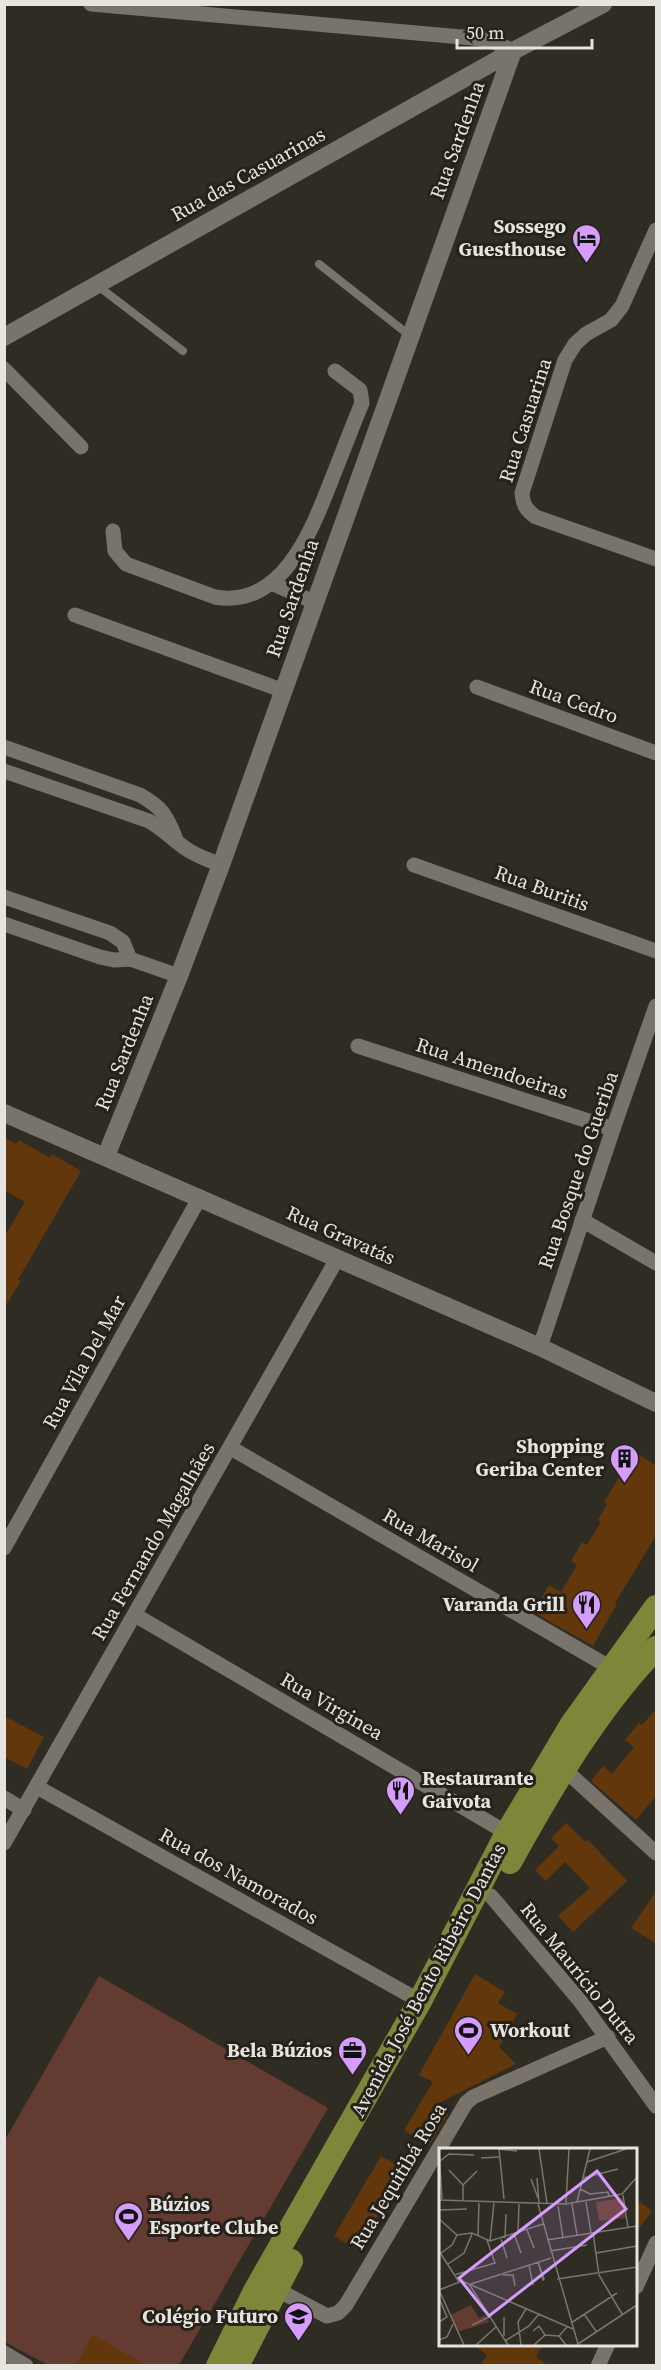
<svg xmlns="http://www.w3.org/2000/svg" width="661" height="2370" viewBox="0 0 661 2370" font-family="'Source Serif 4',serif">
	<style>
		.green { fill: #643b31 }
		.building { fill: #61370b }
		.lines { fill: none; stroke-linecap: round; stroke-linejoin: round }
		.service { stroke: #78746b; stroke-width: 8 }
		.minor { stroke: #78746b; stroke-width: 15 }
		.tertiary { stroke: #78746b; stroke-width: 18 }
		.primary { stroke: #7e8639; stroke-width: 24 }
		.labels { text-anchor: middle; stroke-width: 6; stroke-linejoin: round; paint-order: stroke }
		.street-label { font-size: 20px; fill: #e6e4df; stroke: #26221b }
		.poi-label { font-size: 20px; font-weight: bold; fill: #e6e4df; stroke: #26221b; text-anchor: end }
		.inset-road { fill: none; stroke: #78766f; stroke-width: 1.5 }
		.view { fill: #d49cfb; fill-opacity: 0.15; stroke: #d49cfb; stroke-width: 3 }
		.inset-edge { fill: none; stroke: #e6e4df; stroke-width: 3 }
	</style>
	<rect width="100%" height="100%" fill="#2f2c24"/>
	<path class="green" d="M99,1976L328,2108L179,2365H48L5,2342V2140Z"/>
	<g class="building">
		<path d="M4,1137L16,1144L19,1140L50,1158L52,1154L81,1171L18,1280L21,1281L4,1308V1237L25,1202L4,1190Z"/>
		<path d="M635,1452L657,1466V1534L615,1603L617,1604L593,1646L533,1612L549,1585L561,1592L577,1565L571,1561L582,1542L587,1545L601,1522L598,1520L607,1504L604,1502Z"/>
		<path d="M657,1708V1795L636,1820L591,1781L603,1766L612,1774L634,1747L625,1740L639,1723L642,1725Z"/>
		<path d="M4,1716L44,1737L27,1769L4,1757Z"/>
		<path d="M566,1823L586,1842L588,1840L627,1881L573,1932L558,1916L590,1888L565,1862L546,1881L535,1870L559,1846L551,1838Z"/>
		<path d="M657,1890V1944L631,1928Z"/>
		<path d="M475,1974L505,1992L498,2003L517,2014L499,2047L516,2064L435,2105L448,2114L429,2146L404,2130L433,2082L419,2075Z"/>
		<path d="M381,2156L404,2169L358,2250L334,2236Z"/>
		<path d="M636,2199L652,2211L636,2233Z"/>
		<path d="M93,2335L148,2366H75Z"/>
		<path d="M472,2344H543L536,2357L549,2366H480L487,2355Z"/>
	</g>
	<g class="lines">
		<g class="service">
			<path d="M319,264L409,335"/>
			<path d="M98,286L183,351"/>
		</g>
		<g class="minor">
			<path d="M91,4L473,38L492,41L513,51"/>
			<path d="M656,230L622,306L611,320L586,334L575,344L565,360L522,493C523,505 526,510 536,517L656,559"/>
			<path d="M4,369L81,447"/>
			<path d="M113,531L115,551L126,564L215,597C284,609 313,527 333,476C343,451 352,427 362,403L360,390L335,371"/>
			<path d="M271,583L314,602"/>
			<path d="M75,615L284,691"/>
			<path d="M477,687L656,753"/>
			<path d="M4,747L140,795C161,807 166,814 175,837"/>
			<path d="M4,771L149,821C163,829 172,839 185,848C196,856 209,860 221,865"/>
			<path d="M414,865L656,951"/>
			<path d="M4,897L110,933L123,942L130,959"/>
			<path d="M4,924L100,957L114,960L130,959L179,976"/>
			<path d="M358,1046L613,1129"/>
			<path d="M582,1220L656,1263"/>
			<path d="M540,1347L613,1129L656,1006"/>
			<path d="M231,1448L611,1668"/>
			<path d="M4,1548L200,1197"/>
			<path d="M135,1615L507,1833"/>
			<path d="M565,1770L656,1853"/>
			<path d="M37,1787L420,2001"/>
			<path d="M4,1798L24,1810"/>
			<path d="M4,1843L337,1259"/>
			<path d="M491,1896L581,2002L656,2106"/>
			<path d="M636,2287L656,2243"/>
			<path d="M276,2289L327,2316L338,2313L346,2305L466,2103L473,2097L608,2037"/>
			<path d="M4,2353L26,2366"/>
			<path d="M598,2366L608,2344"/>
		</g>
		<g class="tertiary">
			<path d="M4,337L513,51L603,4"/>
			<path d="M4,1113L540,1347L656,1403"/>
			<path d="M106,1156L179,976L221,865L513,51"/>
		</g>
		<g class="primary">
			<path d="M510,1862C551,1788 597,1709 656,1648"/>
			<path d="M218,2366L255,2291L420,2001L507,1833L572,1724L656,1607"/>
			<path d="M237,2366L291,2261"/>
		</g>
	</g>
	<defs>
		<symbol id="hotel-pin" viewBox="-11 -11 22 30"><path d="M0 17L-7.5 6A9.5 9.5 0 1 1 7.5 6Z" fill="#d49cfb" stroke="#26221b"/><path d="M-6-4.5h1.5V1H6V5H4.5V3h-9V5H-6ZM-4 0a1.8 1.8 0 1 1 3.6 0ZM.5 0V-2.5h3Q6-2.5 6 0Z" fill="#111"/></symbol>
		<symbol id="building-pin" viewBox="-11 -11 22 30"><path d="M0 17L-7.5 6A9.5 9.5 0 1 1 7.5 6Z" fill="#d49cfb" stroke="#26221b"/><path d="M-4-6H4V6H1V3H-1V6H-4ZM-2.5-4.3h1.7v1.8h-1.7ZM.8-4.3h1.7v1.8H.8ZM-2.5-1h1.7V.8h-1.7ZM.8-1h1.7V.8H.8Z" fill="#111"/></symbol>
		<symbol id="restaurant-pin" viewBox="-11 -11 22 30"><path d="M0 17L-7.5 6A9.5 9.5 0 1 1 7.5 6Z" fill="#d49cfb" stroke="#26221b"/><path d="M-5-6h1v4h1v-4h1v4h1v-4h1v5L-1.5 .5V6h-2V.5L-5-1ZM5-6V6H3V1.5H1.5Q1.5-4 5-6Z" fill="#111"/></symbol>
		<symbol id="stadium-pin" viewBox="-11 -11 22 30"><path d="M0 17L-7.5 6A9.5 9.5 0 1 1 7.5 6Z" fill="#d49cfb" stroke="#26221b"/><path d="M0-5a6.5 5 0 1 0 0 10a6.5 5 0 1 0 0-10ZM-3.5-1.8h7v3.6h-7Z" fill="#111"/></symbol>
		<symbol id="office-pin" viewBox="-11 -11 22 30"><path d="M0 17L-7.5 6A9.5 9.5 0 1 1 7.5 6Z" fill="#d49cfb" stroke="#26221b"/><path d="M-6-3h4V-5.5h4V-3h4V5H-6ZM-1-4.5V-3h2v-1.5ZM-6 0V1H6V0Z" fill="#111"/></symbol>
		<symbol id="school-pin" viewBox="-11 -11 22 30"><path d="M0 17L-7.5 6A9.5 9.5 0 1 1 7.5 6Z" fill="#d49cfb" stroke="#26221b"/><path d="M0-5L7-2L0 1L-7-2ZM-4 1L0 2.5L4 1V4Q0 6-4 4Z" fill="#111"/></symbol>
	</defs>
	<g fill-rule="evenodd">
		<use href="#hotel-pin" x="570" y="222" width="33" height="45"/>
		<use href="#building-pin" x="608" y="1442" width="33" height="45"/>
		<use href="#restaurant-pin" x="570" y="1588" width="33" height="45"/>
		<use href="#restaurant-pin" x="384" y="1774" width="33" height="45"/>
		<use href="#stadium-pin" x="452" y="2014" width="33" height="45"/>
		<use href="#office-pin" x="336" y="2034" width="33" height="45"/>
		<use href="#stadium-pin" x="112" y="2200" width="33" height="45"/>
		<use href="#school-pin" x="282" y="2300" width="33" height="45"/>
	</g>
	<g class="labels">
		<g class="street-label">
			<text transform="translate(457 140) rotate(-70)" y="7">Rua Sardenha</text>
			<text transform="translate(248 174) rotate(-29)" y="7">Rua das Casuarinas</text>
			<text transform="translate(525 420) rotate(-72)" y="7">Rua Casuarina</text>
			<text transform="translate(292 598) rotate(-71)" y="7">Rua Sardenha</text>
			<text transform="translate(574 701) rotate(20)" y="7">Rua Cedro</text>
			<text transform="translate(542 888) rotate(20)" y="7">Rua Buritis</text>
			<text transform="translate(124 1052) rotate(-68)" y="7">Rua Sardenha</text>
			<text transform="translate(492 1068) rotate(18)" y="7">Rua Amendoeiras</text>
			<text transform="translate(578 1170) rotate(-71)" y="7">Rua Bosque do Gueriba</text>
			<text transform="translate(341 1235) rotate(24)" y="7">Rua Gravatás</text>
			<text transform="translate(84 1362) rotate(-61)" y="7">Rua Vila Del Mar</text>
			<text transform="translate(431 1540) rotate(30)" y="7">Rua Marisol</text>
			<text transform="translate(153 1541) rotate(-60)" y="7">Rua Fernando Magalhães</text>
			<text transform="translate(332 1706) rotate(30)" y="7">Rua Virginea</text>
			<text transform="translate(239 1876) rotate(29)" y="7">Rua dos Namorados</text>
			<text transform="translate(580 1973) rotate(51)" y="7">Rua Maurício Dutra</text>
			<text transform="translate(428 1980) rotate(-62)" y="7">Avenida José Bento Ribeiro Dantas</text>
			<text transform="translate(398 2176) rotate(-59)" y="7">Rua Jequitibá Rosa</text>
		</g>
		<g class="poi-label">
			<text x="566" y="233">Sossego<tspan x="566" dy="23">Guesthouse</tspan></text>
			<text x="604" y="1453">Shopping<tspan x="604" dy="23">Geriba Center</tspan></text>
			<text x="565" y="1611">Varanda Grill</text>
			<text x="422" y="1785" text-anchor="start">Restaurante<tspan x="422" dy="23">Gaivota</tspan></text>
			<text x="490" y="2037" text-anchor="start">Workout</text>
			<text x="332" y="2057">Bela Búzios</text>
			<text x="149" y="2211" text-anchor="start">Búzios<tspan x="149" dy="23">Esporte Clube</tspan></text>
			<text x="278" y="2323">Colégio Futuro</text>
		</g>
	</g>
	<g transform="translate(439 2148)">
		<rect width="198" height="198" fill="#2f2c24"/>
		<path d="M184,50L187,70L160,73L157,54ZM32,157L40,170L46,167L50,174L18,184L11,167Z" fill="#643b31"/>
		<path class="inset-road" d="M60,1L65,51M60,1L78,3M100,1L108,55M0,2L3,51M42,10L60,9M1,13L10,6L35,7M148,14L187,1M10,22L24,37M98,30L100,55M144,30L179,21M92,31L99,50M141,41L151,46L169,44L170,49M184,47L189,80M0,52L127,56L183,46L198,29M24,53V37L38,23M138,54L151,1M147,54L152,85M127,55L130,1M99,56L139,196L198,157M133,56L138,87M119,58L124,90M0,62L28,61M0,71L18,87L33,85L51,93L104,76M88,82L95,100M79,85L80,56M154,85L160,127L183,166M75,86L82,105M39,87L40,55M66,90L67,66M62,91L68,110M108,92L198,78M51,93L55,55M0,103L20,134M111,103L148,97M2,105L13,97L18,87M157,105L198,98M99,114L105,131L104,132L100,117M9,116L25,105L33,86M90,117L94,137M15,127L56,115L48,92M64,127H74L76,138M118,131L198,119M30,136L69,197M32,136L112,110M0,142L23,133L134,181M0,142L25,197M0,150L8,169L0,174M145,166L157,183M132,175L178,145M33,177L50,169M94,183L100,178L106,187M65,188V169M0,192L8,189L14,176M66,193L90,178L100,166M37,197L57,179M82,197L79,174L87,161M95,197L106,187L120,188M127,197L120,188L128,179"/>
		<path class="view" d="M158,23L187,61L50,168L20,130Z"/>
		<rect width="198" height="198" class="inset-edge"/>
	</g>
	<rect width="661" height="2370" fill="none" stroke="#e6e4df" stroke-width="12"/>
	<path d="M457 39v9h135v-9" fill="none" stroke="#e6e4df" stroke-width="3"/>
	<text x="466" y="39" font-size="18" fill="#e6e4df" stroke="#26221b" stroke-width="4.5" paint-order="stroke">50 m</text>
</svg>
